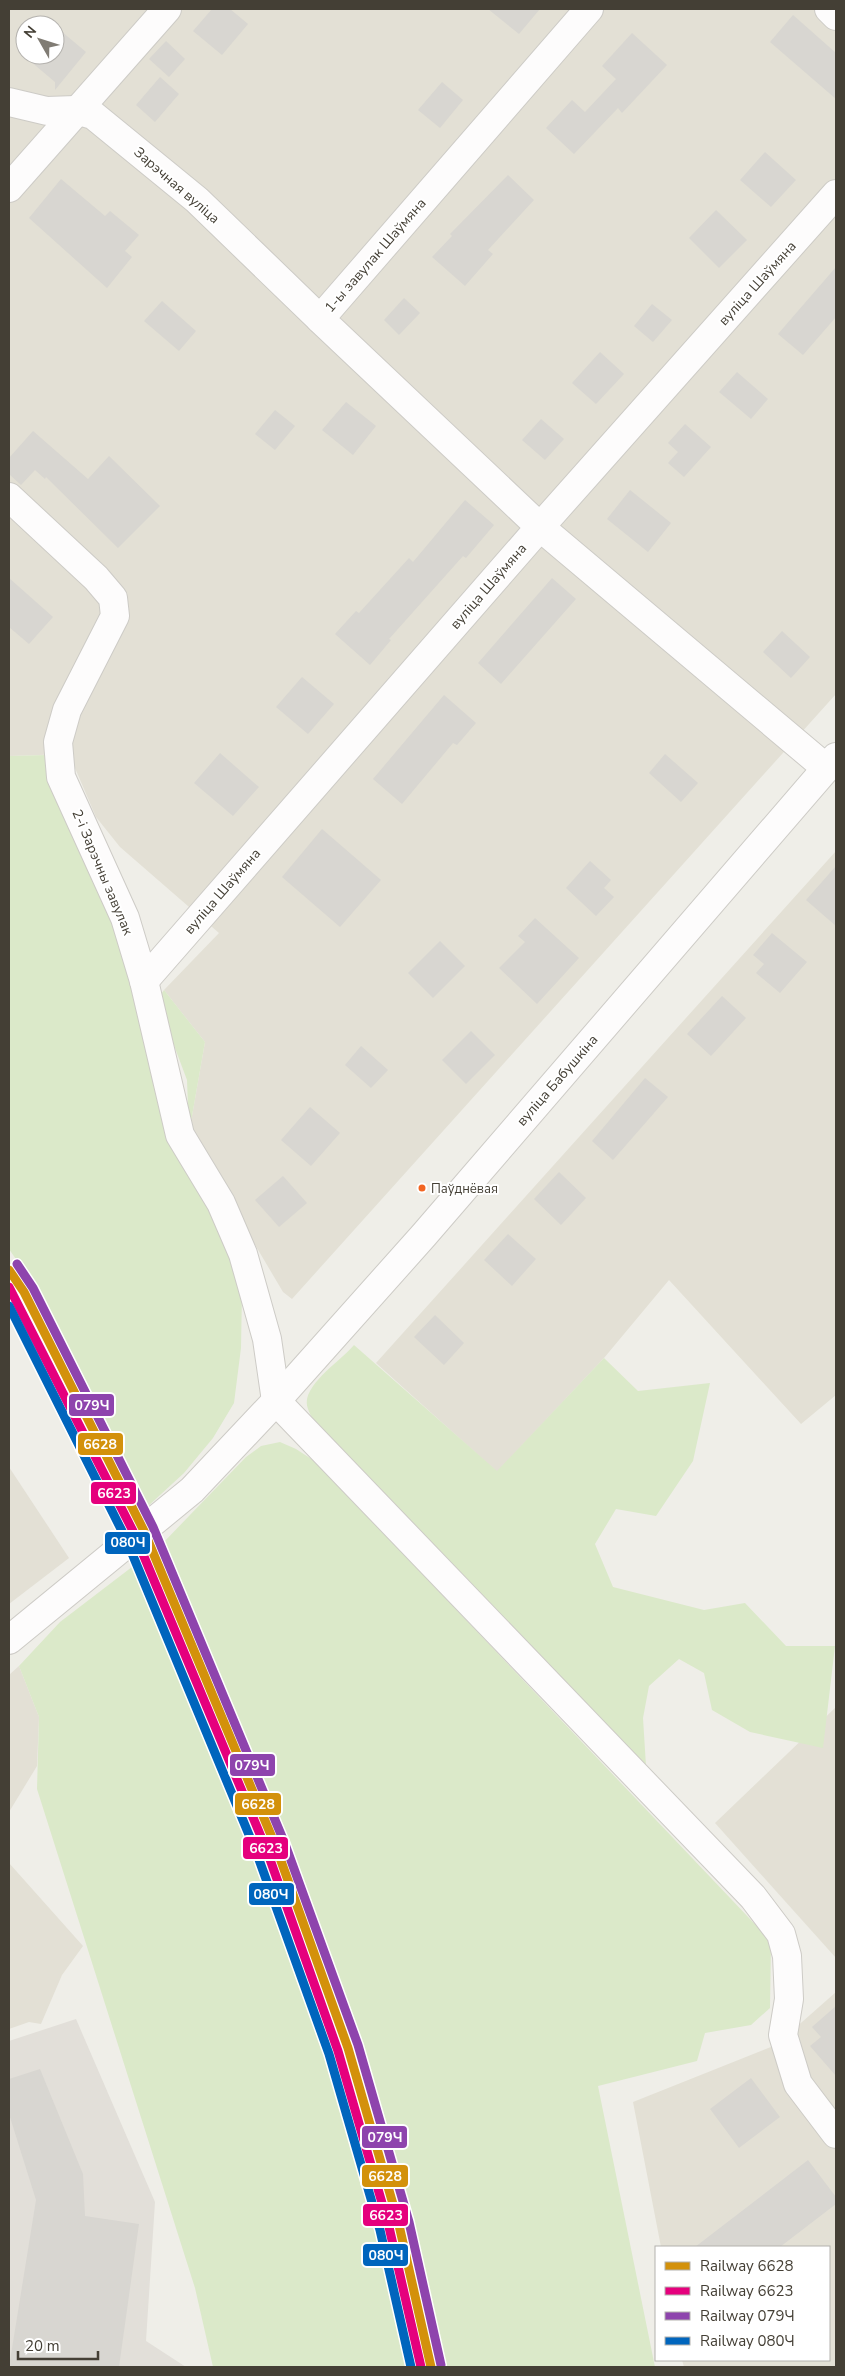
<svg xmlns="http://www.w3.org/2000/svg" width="845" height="2376" viewBox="0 0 845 2376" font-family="'Nunito Sans',sans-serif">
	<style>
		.residential { fill: #e3e0d5; fill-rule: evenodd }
		.industrial { fill: #e2dfd9 }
		.green { fill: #dbe9c9 }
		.building { fill: #d8d6d1 }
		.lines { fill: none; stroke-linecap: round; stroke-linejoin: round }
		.minor-casing { stroke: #cdcbc6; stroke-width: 30 }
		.minor { stroke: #fdfcfc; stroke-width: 28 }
		.rail-1-casing { stroke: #fff; stroke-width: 12 }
		.rail-2-casing { stroke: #fff; stroke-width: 12 }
		.rail-3-casing { stroke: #fff; stroke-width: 12 }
		.rail-4-casing { stroke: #fff; stroke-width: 12 }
		.rail-1 { stroke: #d3910b; stroke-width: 9 }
		.rail-2 { stroke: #e5007d; stroke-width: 9 }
		.rail-3 { stroke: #8e44ad; stroke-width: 9 }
		.rail-4 { stroke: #0065bd; stroke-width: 9 }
		.bus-dot { fill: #f26522; stroke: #fff; stroke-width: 2 }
		.labels { text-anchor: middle; stroke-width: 4; stroke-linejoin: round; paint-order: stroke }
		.bus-label { font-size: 13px; fill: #443f35; stroke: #fff; text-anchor: start }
		.street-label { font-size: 14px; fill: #443f35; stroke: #fff }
		.line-badge { stroke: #fff; stroke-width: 2 }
		.badge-label { font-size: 14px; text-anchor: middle; font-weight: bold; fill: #fff }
	</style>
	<rect width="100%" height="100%" fill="#efeee8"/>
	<g class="residential">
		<path d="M9,9H836V694L292,1299L283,1292L189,1133L205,1042L164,990L219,933L120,847L96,817L69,754L9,756ZM25,25H55V55H25Z"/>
		<path d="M836,851V1395L801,1424L669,1280L604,1358L497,1472L376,1363Z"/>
		<path d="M9,1467L69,1558L9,1604Z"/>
		<path d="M19,1666L39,1717L37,1766L9,1812V1675Z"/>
		<path d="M836,1707V1958L715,1823Z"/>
		<path d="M9,1863L83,1946L62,1975L41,2024L29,2022L9,2029Z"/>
		<path d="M836,1992V2367H684L682,2360H829V2247H661L633,2102L776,2045Z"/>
	</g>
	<path class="industrial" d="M76,2019L155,2202L146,2341L186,2367H9V2041Z"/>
	<g class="green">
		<path d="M46,755L118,921L242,1293L241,1348L234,1403L213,1438L184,1473L147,1507L35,1287L9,1249V756Z"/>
		<path d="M164,990L205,1042L189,1133L187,1080L157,1000Z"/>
		<path d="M354,1345L497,1471L604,1358L638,1391L710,1383L693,1461L656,1516L616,1509L595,1544L613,1587L704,1610L745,1603L786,1646H835L823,1748L750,1732L712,1710L704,1673L679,1659L649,1686L643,1718L646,1766L320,1429C316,1423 310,1416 308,1409C299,1387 341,1361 354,1345Z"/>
		<path d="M280,1442L296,1449L316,1462L771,1941L770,2008L751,2025L705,2033L697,2061L598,2086L655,2367H442L409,2221L358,2043L286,1841L161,1545L246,1457L261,1446Z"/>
		<path d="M145,1557C212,1721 283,1883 338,2051C372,2154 397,2261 421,2367H213L195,2288L37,1789L39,1717L19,1666L60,1622Z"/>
	</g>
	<g class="building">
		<path d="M212,9H230L248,24L222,55L193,31Z"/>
		<path d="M488,9H540L519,34Z"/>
		<path d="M793,15L836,53V99L770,42Z"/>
		<path d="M55,26L86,52L55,90V82L23,55H55Z"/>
		<path d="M632,33L667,65L622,113L618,108L574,154L546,128L572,100L585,112L616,79L602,66Z"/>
		<path d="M166,41L185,59L169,77L149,59Z"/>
		<path d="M160,77L179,94L155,122L136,105Z"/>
		<path d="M442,82L463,100L440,128L418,110Z"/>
		<path d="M765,152L796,180L771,207L740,180Z"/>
		<path d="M508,175L534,200L488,250L493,254L465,286L432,257L452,236L450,234Z"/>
		<path d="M61,179L105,216L110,211L139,235L125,251L132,257L107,288L29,218Z"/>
		<path d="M716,210L747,240L719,268L689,238Z"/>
		<path d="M836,267V317L803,355L778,334Z"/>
		<path d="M404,298L420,313L399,335L384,320Z"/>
		<path d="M162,301L196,331L179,351L144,321Z"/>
		<path d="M652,304L672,320L653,342L634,326Z"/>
		<path d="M600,352L624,374L596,404L572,383Z"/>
		<path d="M737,372L768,399L751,419L719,392Z"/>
		<path d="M346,402L376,426L353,455L322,430Z"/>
		<path d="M275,410L295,426L275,450L255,434Z"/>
		<path d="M541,419L564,439L545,460L522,440Z"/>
		<path d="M685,424L711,447L684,477L668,463L678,452L668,443Z"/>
		<path d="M33,431L88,479L109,456L160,506L118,548L46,477L45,479L35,470L21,485L9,474V458Z"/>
		<path d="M630,490L671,523L648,552L607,519Z"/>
		<path d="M465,500L494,525L466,558L463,556L389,639L391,640L370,665L335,634L356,611L359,613L409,558L413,562Z"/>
		<path d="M9,578L53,617L29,644L9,627Z"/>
		<path d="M552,578L576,599L501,684L478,663Z"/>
		<path d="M782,631L810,657L791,678L763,652Z"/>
		<path d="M302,677L334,704L308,734L276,707Z"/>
		<path d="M444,695L476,723L457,745L453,743L402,804L373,779Z"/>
		<path d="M220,753L259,787L233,816L194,783Z"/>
		<path d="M665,754L698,783L681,802L649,773Z"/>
		<path d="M322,829L381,880L340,927L282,877Z"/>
		<path d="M590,861L611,880L604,888L614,897L596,916L566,888Z"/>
		<path d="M836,866V926L806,900Z"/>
		<path d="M535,918L579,958L537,1004L499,968L525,942L518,936Z"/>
		<path d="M772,933L807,962L780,993L756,973L764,964L753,955Z"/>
		<path d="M440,941L465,966L433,998L408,973Z"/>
		<path d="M722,996L746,1018L711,1056L687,1034Z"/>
		<path d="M471,1031L495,1055L466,1084L442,1060Z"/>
		<path d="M361,1046L388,1070L371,1088L345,1065Z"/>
		<path d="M645,1078L668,1097L613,1160L592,1141Z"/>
		<path d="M310,1107L340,1133L311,1166L281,1140Z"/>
		<path d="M559,1172L586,1198L561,1225L534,1199Z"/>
		<path d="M283,1176L307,1203L279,1227L255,1200Z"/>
		<path d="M508,1234L536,1259L512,1286L484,1260Z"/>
		<path d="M435,1315L464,1343L444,1365L414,1337Z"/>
		<path d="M836,2006V2076L810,2046L821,2037L812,2027Z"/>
		<path d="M40,2069L83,2174L85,2216L139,2224L119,2367H9L36,2200L9,2114V2079Z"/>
		<path d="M751,2078L780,2117L739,2148L710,2109Z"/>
		<path d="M808,2160L836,2197V2204L780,2247H695Z"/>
	</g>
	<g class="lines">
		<defs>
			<g id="minor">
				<path d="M589,9L320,319L540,527L826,768"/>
				<path d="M829,9L836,16"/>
				<path d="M9,102L47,111L76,110L93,115L197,200L320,319"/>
				<path d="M9,188L167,9"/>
				<path d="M9,497L96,578L113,598L115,616L67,710L58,742L61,777L125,918L144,981L180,1135L221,1203L243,1254L267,1339L276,1401"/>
				<path d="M144,981L540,527L836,194"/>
				<path d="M276,1401L753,1897L781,1934L787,1956L789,1999L783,2035L798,2084L836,2134"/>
				<path d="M9,1640L192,1490L276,1401L424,1235L836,757"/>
			</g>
		</defs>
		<use href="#minor" class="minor-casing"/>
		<use href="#minor" class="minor"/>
		<defs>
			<path id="rail-1" d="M9,1270L24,1292L144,1531L276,1847L348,2048L399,2225L431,2367"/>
			<path id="rail-2" d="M9,1287L135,1535L267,1851L338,2051L389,2227L421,2367"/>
			<path id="rail-3" d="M17,1264L33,1288L153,1527L285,1844L358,2045L409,2222L441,2365"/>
			<path id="rail-4" d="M9,1306L126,1539L257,1854L329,2054L380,2230L411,2367"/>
		</defs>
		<use href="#rail-1" class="rail-1-casing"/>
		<use href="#rail-2" class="rail-2-casing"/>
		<use href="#rail-3" class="rail-3-casing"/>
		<use href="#rail-4" class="rail-4-casing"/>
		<use href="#rail-1" class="rail-1"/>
		<use href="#rail-2" class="rail-2"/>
		<use href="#rail-3" class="rail-3"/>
		<use href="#rail-4" class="rail-4"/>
	</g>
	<circle class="bus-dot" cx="422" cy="1188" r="4.5"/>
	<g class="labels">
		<g class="bus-label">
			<text x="431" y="1193">Паўднёвая</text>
		</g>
		<g class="street-label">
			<text transform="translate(177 185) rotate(41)" y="5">Зарэчная вуліца</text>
			<text transform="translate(375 255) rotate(-49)" y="5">1-ы завулак Шаўмяна</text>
			<text transform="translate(757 283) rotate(-48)" y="5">вуліца Шаўмяна</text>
			<text transform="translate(488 586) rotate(-49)" y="5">вуліца Шаўмяна</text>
			<text transform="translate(103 872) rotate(67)" y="5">2-і Зарэчны завулак</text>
			<text transform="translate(222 891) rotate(-49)" y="5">вуліца Шаўмяна</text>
			<text transform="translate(557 1080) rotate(-49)" y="5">вуліца Бабушкіна</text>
		</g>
	</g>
	<g class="line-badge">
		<rect x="68" y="1393" width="47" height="24" rx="5" fill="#8e44ad"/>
		<rect x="77" y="1432" width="47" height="24" rx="5" fill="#d3910b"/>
		<rect x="90" y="1481" width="47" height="24" rx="5" fill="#e5007d"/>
		<rect x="104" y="1531" width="47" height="24" rx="5" fill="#0065bd"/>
		<rect x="229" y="1753" width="47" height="24" rx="5" fill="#8e44ad"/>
		<rect x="234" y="1792" width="48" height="24" rx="5" fill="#d3910b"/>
		<rect x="242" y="1836" width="47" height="24" rx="5" fill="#e5007d"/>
		<rect x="248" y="1882" width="47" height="24" rx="5" fill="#0065bd"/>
		<rect x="361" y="2125" width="47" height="24" rx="5" fill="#8e44ad"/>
		<rect x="361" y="2164" width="48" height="24" rx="5" fill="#d3910b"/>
		<rect x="362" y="2203" width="47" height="24" rx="5" fill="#e5007d"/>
		<rect x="362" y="2243" width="47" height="24" rx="5" fill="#0065bd"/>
	</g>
	<g class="badge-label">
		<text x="92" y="1410">079Ч</text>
		<text x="100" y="1449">6628</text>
		<text x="114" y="1498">6623</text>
		<text x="128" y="1547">080Ч</text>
		<text x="252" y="1770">079Ч</text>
		<text x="258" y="1809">6628</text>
		<text x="266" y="1853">6623</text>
		<text x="271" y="1899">080Ч</text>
		<text x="385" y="2142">079Ч</text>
		<text x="385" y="2181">6628</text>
		<text x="386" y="2220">6623</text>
		<text x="386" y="2260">080Ч</text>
	</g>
	<rect width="845" height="2376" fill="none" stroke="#443f35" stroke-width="20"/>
	<rect x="655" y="2246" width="175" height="115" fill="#ffffff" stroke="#b4b2ae"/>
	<rect x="665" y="2262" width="25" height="8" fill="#d3910b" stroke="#b4b2ae"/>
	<text x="700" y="2271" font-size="15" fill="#443f35">Railway 6628</text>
	<rect x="665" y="2287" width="25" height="8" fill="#e5007d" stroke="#b4b2ae"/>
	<text x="700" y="2296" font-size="15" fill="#443f35">Railway 6623</text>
	<rect x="665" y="2312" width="25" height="8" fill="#8e44ad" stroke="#b4b2ae"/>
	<text x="700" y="2321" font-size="15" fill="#443f35">Railway 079Ч</text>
	<rect x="665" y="2337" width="25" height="8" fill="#0065bd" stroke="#b4b2ae"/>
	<text x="700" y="2346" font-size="15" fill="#443f35">Railway 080Ч</text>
	<g transform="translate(40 40) rotate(309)"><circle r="24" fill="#ffffff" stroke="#b4b2ae"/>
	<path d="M0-4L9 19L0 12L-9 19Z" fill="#807c74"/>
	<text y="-8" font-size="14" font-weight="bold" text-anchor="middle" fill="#443f35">N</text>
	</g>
	<path d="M18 2351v8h80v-8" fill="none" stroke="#443f35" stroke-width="2.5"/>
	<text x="25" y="2351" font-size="15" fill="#443f35" stroke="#ffffff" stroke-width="4" paint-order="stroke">20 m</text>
</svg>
